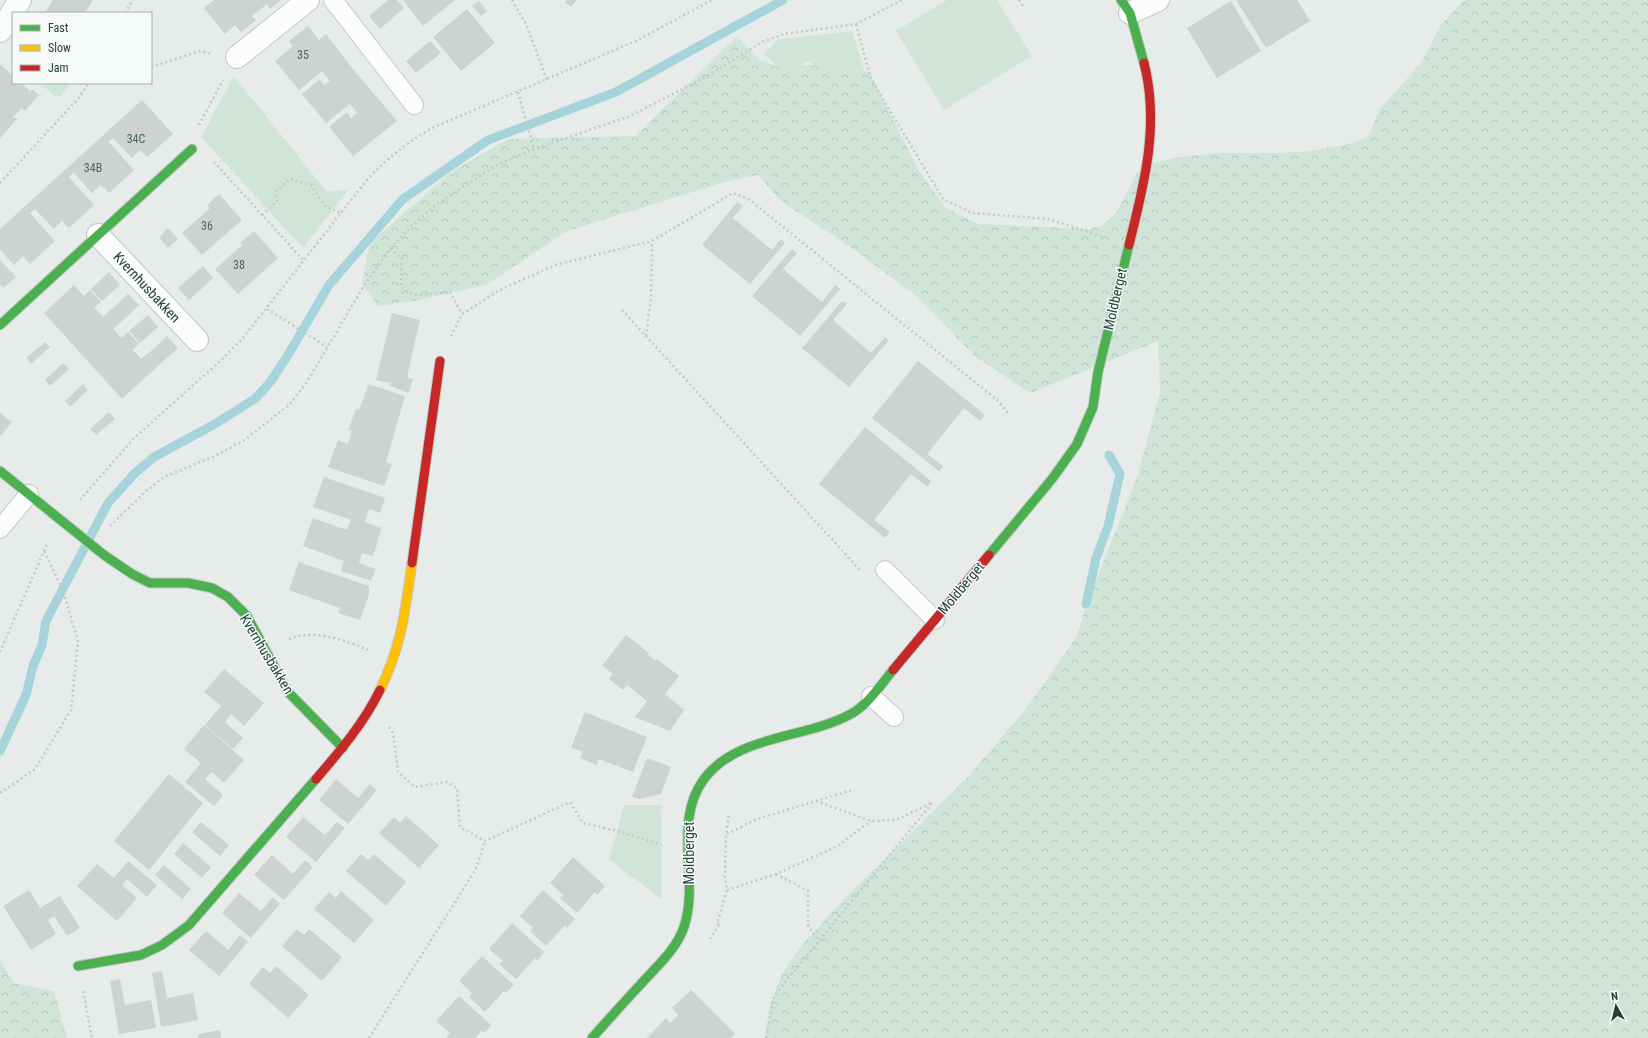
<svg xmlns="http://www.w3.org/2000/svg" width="1648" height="1038" viewBox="0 0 1648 1038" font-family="'Roboto Condensed',sans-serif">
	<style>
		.forest { fill: url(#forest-crowns) }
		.park { fill: #d0e5d7 }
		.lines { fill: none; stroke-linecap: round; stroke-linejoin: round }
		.stream { stroke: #a7d3db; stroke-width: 9 }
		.building { fill: #ced3d1 }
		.lane-casing { stroke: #c4c9c7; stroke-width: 20 }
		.street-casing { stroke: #c4c9c7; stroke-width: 24 }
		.fast-casing { stroke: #c2cac7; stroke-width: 11 }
		.slow-casing { stroke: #c2cac7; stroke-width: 11 }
		.jam-casing { stroke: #c2cac7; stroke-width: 11 }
		.path { stroke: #c2cbc9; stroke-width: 2.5; stroke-dasharray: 2 3; stroke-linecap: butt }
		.lane { stroke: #fbfcfc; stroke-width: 18 }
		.street { stroke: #fbfcfc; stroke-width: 22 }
		.fast { stroke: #4caf50; stroke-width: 9 }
		.slow { stroke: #ffc107; stroke-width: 9 }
		.jam { stroke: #c62828; stroke-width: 9 }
		.labels { text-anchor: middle; stroke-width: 3; stroke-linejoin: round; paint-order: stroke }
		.number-label { font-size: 12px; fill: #4e6660 }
		.street-label { font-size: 14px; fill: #234139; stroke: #f5faf8 }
	</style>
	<defs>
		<pattern id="forest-crowns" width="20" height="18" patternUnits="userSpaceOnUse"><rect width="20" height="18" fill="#d0e5d7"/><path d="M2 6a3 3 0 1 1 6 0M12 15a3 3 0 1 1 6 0" fill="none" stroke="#b2c6b9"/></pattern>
	</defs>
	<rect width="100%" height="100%" fill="#e7ecea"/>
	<g class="forest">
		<path d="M1464,0H1648V1038H765L770,1005L782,974L802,945L846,897L965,780L1025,710L1076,638L1085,609L1138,474L1160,392L1158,341L1030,393L975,356L914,294L843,242L781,201L758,175L728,181L567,231L486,285L414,301L378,306L362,284L370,243L451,172L508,139L635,136L737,36L759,60L776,66L840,64L870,73L917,168L946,208L978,224L1090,229L1103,225L1116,213L1137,173L1148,164L1180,157L1217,153H1279L1311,151L1357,142L1369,135L1379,110L1421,63L1441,25Z"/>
		<path d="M0,960L14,983L54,991L67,1038H0Z"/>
	</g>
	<g class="park">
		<path d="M947,0H997L1032,56L944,110L896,31Z"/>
		<path d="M852,31L865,73L834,74L806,61L792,77L763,54L779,39Z"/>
		<path d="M234,76L327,192L349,189L303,248L201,137Z"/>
		<path d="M40,83H70L61,96L55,97Z"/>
		<path d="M624,805H661L662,900L609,859Z"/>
	</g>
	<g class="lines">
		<g class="stream">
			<path d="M1086,604L1096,558L1108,526L1120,474L1109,455"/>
			<path d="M0,751L26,695L33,666L42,645L46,621L108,503L135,473L154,457L215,424L256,398L271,381L288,355L329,285L403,199L488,140L616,92L783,0"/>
		</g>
	</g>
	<g class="building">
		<path d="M53,0H93L85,13H45Z"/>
		<path d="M214,0H281L270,9L267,4L252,16L256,20L241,32L235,25L225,34L204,8Z"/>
		<path d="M388,0H397L404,8L380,29L369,16Z"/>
		<path d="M403,0H455L423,26Z"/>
		<path d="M567,0H577L571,7L565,2Z"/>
		<path d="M1236,0H1297L1310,21L1266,48Z"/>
		<path d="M479,1L487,11L481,16L472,6Z"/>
		<path d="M1231,1L1261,51L1217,78L1187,28Z"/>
		<path d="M467,9L495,43L461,71L433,37Z"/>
		<path d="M308,26L319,40L326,34L352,68L397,121L353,156L329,127L347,112L351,118L357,113L350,104L326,123L302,94L320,79L324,85L330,81L322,71L299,90L275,61L293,46L289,41Z"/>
		<path d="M430,41L441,53L416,73L406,61Z"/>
		<path d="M0,64L13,76V83H21L30,91L32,89L39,95L25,111L22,108L13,117L17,119L0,138Z"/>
		<path d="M142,100L173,134L147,157L140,150L132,158L113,138L109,142L134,170L109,193L101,185L92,193L74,173L69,177L94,205L69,228L62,221L54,229L35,209L30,213L55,241L30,264L23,256L14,265L0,249V229Z"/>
		<path d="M219,194L242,220L202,255L182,233L210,208L207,205Z"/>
		<path d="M737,202L743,206L733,218L772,250L781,239L785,243L750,284L702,245Z"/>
		<path d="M168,228L178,239L168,248L159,237Z"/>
		<path d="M254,231L278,258L238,294L215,269L242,245L240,243Z"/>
		<path d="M792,249L797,253L783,269L822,302L835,285L840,289L800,336L752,296Z"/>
		<path d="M0,260L16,277L3,288L0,285Z"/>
		<path d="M203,266L213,278L189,300L178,288Z"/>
		<path d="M109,272L120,285L102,301L91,289Z"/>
		<path d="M74,285L84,296L90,290L101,302L94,307L103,317L128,294L139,305L120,323L115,318L120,323L113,329L122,338L128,332L139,344L133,350L141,359L148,353L159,365L122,399L44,313Z"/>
		<path d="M842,301L847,304L833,320L871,353L885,337L889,340L849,387L802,348Z"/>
		<path d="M392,313L420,320L407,377L413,379L409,393L390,386L391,383L376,380Z"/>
		<path d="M148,315L158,327L140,343L129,331Z"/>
		<path d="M167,336L178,348L159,365L149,353Z"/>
		<path d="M45,342L50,347L31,364L26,358Z"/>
		<path d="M918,361L985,415L980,421L964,408L927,454L943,466L939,471L872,418Z"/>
		<path d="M63,363L69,369L50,386L45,380Z"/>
		<path d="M83,384L88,390L70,407L65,401Z"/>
		<path d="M369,384L405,396L386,462L392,464L384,486L328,467L338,440L348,444L352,431L348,430L356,409L359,410Z"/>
		<path d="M109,412L115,419L96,435L90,429Z"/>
		<path d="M0,413L12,422L1,436L0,435Z"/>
		<path d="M865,427L931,481L927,487L911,474L874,520L890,532L885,538L819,484Z"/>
		<path d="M324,477L385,498L380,513L369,509L365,522L382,528L377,541L370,539L378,541L373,556L362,553L359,563L376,569L371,581L341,571L344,561L303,546L313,518L347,530L351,520L313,507Z"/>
		<path d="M299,562L369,586V595L360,620L338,613L340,608L289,590Z"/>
		<path d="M626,635L649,653L648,655L656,661L657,659L679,676L665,694L684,710L670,731L635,717L647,701L627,685L623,690L609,679L613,674L602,666Z"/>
		<path d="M224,669L264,703L244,726L231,714L225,722L243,738L233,749L205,725L221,706L204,692Z"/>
		<path d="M585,712L647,737L633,772L599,759L597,765L580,758L583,752L571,748Z"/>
		<path d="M204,725L244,760L224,783L212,772L205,779L223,795L214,806L185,782L201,763L184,749Z"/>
		<path d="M647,758L671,767L661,794L639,799L632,797Z"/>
		<path d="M169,774L203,803L149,870L114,841Z"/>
		<path d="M336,779L358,798L370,784L377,790L348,824L319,800Z"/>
		<path d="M406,816L439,845L419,868L379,833L394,817L400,823Z"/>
		<path d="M303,817L325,835L337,822L345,828L316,862L286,837Z"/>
		<path d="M201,822L229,845L220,856L192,832Z"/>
		<path d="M183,843L211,867L202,878L174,854Z"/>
		<path d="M361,854L368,860L374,854L406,882L386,906L346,871Z"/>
		<path d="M272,855L293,874L305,860L313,867L284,900L254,875Z"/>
		<path d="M573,857L605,886L597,895L595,892L577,913L560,898L563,895L550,883Z"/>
		<path d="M128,861L157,885L147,897L127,879L122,885L137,898L117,921L77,886L97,864L114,878Z"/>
		<path d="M164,865L191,889L182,899L155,875Z"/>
		<path d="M29,890L40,908L60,896L80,928L67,936L54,916L48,920L56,934L31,950L3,906Z"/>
		<path d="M543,890L575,919L567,928L565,925L546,946L530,931L533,928L520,916Z"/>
		<path d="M341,891L374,920L354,943L314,909L329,892L336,898Z"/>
		<path d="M239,893L261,911L273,897L280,904L251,938L222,913Z"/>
		<path d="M512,923L544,952L537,961L535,958L516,979L499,964L503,961L489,949Z"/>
		<path d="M297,929L304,935L309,929L342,957L322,981L282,946Z"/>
		<path d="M206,931L228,950L240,935L248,942L219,976L189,950Z"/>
		<path d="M482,956L514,985L506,993L504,991L485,1012L469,997L472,993L459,981Z"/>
		<path d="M276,966L309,995L288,1018L249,984L263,967L270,973Z"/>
		<path d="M162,971L167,998L193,993L198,1020L161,1027L152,973Z"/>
		<path d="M120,979L125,1005L151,1000L156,1028L119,1034L110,981Z"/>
		<path d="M691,990L735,1034L731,1038H647L666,1018L670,1023L678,1015L672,1008Z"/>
		<path d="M459,996L491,1025L484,1033L481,1031L475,1038H448L446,1037L450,1033L436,1021Z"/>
		<path d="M220,1030L221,1038H199L198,1034Z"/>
	</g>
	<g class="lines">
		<defs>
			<g id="lane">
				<path d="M333,0L414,105"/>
				<path d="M0,529L29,494"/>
				<path d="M885,570L935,620"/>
				<path d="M871,696L894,717"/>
			</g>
			<g id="street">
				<path d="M1130,13L1158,0"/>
				<path d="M0,31L20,0"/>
				<path d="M237,57L308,0"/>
				<path d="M98,235L197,340"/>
			</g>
			<g id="fast">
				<path d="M1121,0L1130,13L1144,63"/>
				<path d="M0,325L192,149"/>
				<path d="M0,471L104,555L132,574L150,583H188L212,588L228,597L247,616L288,692L343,748"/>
				<path d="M989,555L1052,479L1077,444L1093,407L1098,372L1129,245"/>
				<path d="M78,966L141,955L162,945L189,925L316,779"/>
				<path d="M592,1038C608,1020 624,1002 641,984C657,966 676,950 684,927C700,879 672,822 704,779C737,735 803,739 849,715C867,706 880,686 893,670"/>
			</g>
			<path id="slow" d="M380,690C402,645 405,611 412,563"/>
			<g id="jam">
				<path d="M1129,245C1144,185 1160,125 1144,63"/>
				<path d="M412,563L440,361"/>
				<path d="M893,670L989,555"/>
				<path d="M316,779C340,751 364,723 380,690"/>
			</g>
		</defs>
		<use href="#lane" class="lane-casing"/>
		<use href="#street" class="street-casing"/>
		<use href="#fast" class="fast-casing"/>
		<use href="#slow" class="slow-casing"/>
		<use href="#jam" class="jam-casing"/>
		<g class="path">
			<path d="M512,0L526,24L547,80"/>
			<path d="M1019,0L1023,6"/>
			<path d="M125,13L133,0"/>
			<path d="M856,24L871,79L943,199L972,213L1049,219L1103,237"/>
			<path d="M151,67L200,51L211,54"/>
			<path d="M518,92L534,149"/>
			<path d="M199,125L223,80"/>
			<path d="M214,162L304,261"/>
			<path d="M0,183L77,100L89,83"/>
			<path d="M262,215L277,201L276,191L290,179L311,185L324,205L340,213"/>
			<path d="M390,249L402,258L401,287L415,295L450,292L462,314"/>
			<path d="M267,309L327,347"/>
			<path d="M622,310L860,570"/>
			<path d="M451,336L462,314L498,291L555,265L652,241L733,193L750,200L997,400L1008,413"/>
			<path d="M646,336L651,297L652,241"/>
			<path d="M80,500L134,438L217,364L243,338L366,181C386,159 407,143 432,128L638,40L712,0"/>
			<path d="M110,526L147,490L164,477L215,456L243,441L289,405L307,382L363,287L390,249L410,227L437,204L495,166L534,149L630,116L704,78L762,42L784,34L856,24L902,0"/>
			<path d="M289,639C314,628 346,641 369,650"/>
			<path d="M0,652L47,544"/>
			<path d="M389,727L393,733L398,772L415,787L447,782L457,788L460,827L485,841L570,802L583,823L621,832L662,845"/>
			<path d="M0,793L35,769L71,710L78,641L63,591L44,550"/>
			<path d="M816,801L871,821L896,820L931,803"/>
			<path d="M727,834L757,819L852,790"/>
			<path d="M776,874L808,891V925L819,942"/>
			<path d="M727,890L776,874L836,847L871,821"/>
			<path d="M710,939L720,923L717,924L727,890L725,878L726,835L729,813"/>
			<path d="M83,991L92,1038"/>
			<path d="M369,1038L476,869L485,841"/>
			<path d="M766,1038L774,996L933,802"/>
		</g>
		<use href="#lane" class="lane"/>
		<use href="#street" class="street"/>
		<use href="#fast" class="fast"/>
		<use href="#slow" class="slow"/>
		<use href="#jam" class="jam"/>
	</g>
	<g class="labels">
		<g class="number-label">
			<text x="303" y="59">35</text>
			<text x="136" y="143">34C</text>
			<text x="93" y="172">34B</text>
			<text x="207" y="230">36</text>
			<text x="239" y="269">38</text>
		</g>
		<g class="street-label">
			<text transform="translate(147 287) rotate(47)" y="5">Kvernhusbakken</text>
			<text transform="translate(1115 299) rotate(-77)" y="5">Moldberget</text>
			<text transform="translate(961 588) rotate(-50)" y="5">Moldberget</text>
			<text transform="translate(267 654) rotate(59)" y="5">Kvernhusbakken</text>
			<text transform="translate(689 853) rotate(-90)" y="5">Moldberget</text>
		</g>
	</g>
	<rect x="12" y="12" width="140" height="72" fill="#f5faf8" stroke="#a1b0ac"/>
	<rect x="20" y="25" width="20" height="6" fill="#4caf50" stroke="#a1b0ac"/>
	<text x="48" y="32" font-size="12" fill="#234139">Fast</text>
	<rect x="20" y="45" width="20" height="6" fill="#ffc107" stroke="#a1b0ac"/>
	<text x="48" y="52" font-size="12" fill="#234139">Slow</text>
	<rect x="20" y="65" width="20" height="6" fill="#c62828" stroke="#a1b0ac"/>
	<text x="48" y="72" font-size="12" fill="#234139">Jam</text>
	<g transform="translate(1616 1006) rotate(352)" stroke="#f5faf8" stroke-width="3" paint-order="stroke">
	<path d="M0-3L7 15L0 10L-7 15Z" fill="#234139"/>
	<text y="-6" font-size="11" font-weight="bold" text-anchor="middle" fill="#234139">N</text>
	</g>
</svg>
